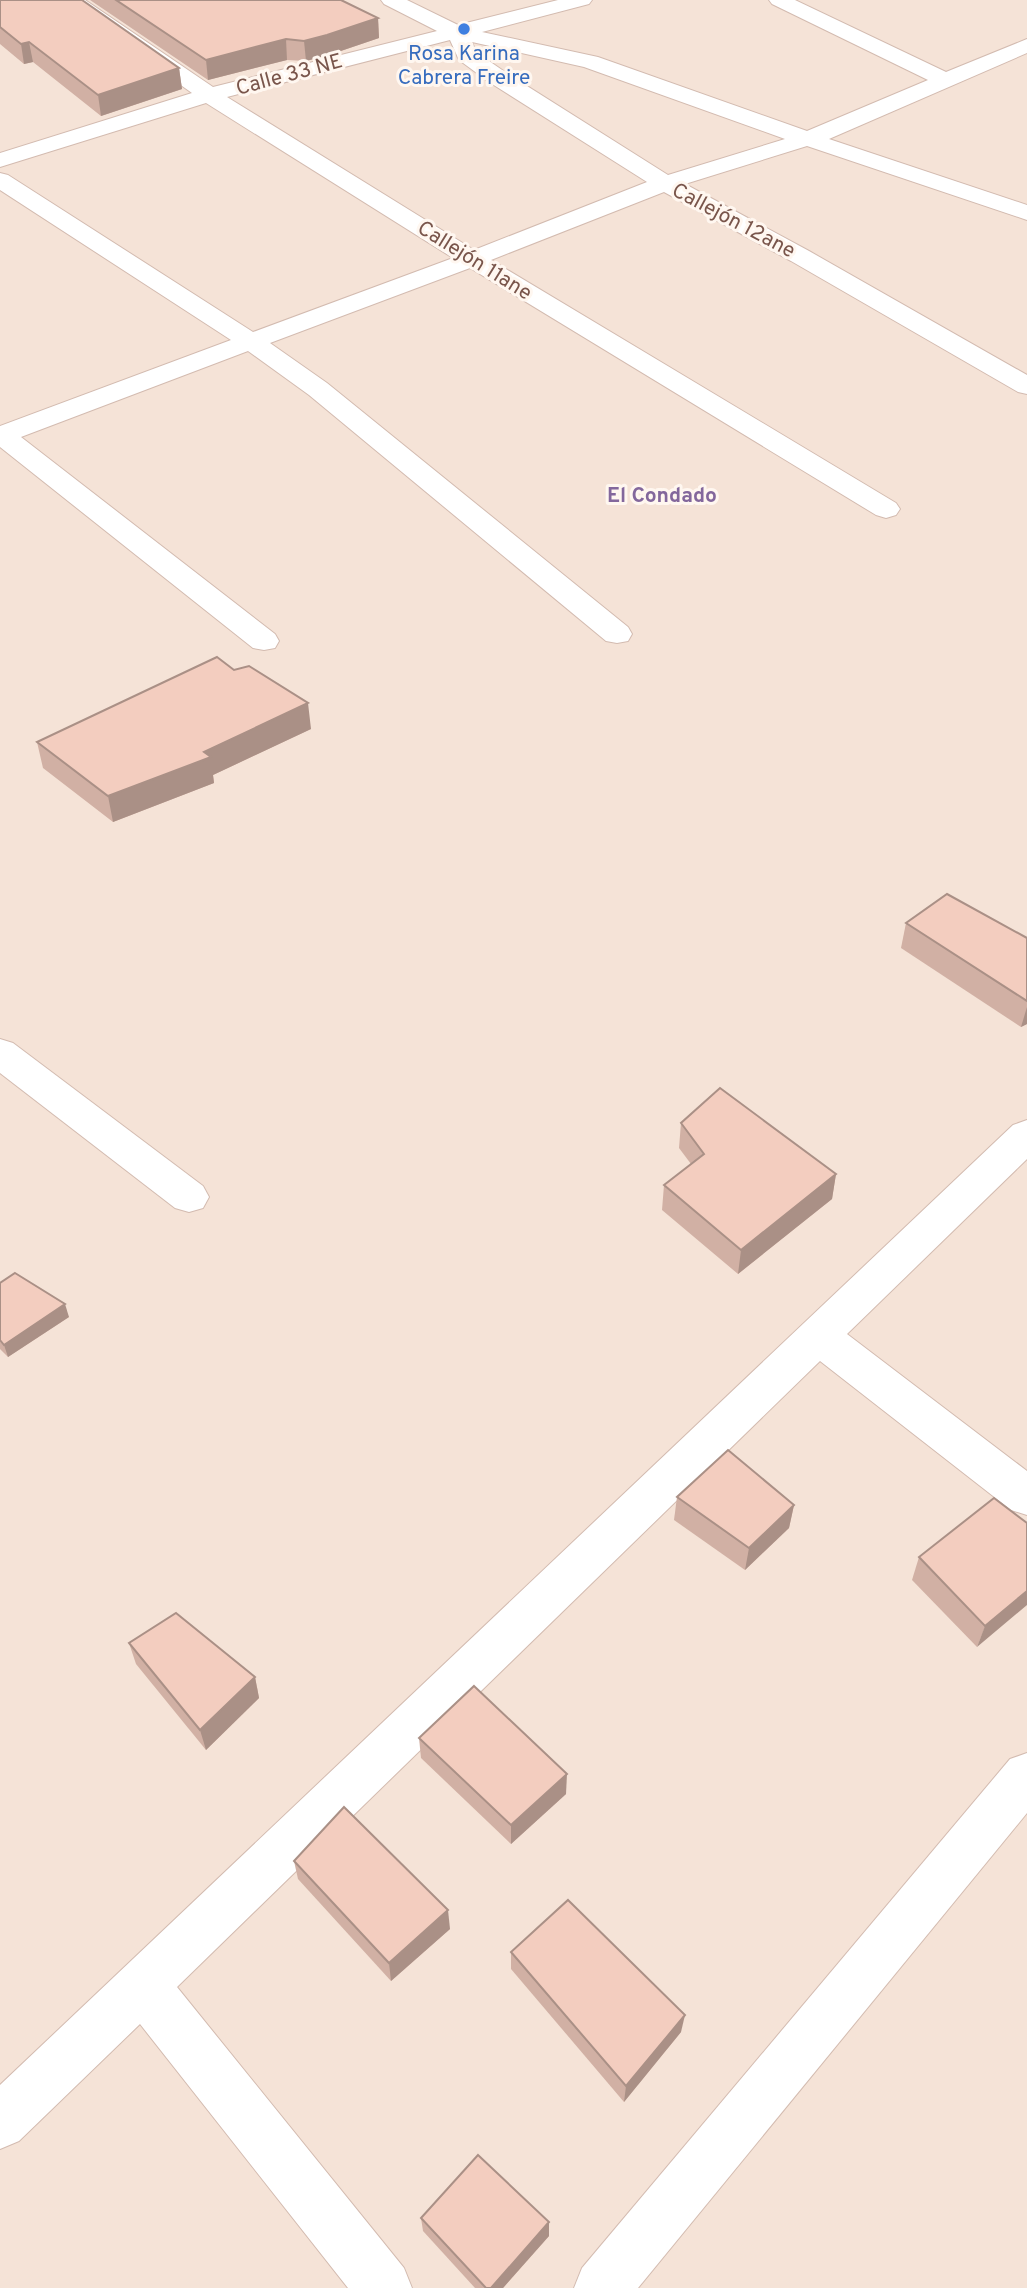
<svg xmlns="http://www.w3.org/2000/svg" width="1027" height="2288" viewBox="0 0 1027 2288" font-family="Overpass,sans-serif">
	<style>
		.residential { fill: #f5e3d7 }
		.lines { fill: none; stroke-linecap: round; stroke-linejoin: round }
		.minor-casing { stroke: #d3bbb0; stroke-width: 2 }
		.minor { fill: #fff; fill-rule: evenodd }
		.wall { fill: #d1b0a4 }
		.shaded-wall { fill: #aa9086 }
		.building { fill: #f3cdbf; stroke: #aa9086; stroke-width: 2 }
		.shop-dot { fill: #3f7fe0; stroke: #fff7f0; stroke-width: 2.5 }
		.labels { text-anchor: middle; stroke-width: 6; stroke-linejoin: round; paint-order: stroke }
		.far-shop-label { font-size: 21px; fill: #366cbe; stroke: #fff7f0 }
		.far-street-label { font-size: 21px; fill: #79554b; stroke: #fff7f0 }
		.far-neighbourhood-label { font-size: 21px; font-weight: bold; fill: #83679c; stroke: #fff7f0 }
	</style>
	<rect width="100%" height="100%" fill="#fdf2e9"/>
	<rect class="residential" x="0" y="0" width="1027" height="2288"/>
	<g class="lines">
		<defs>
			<g id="minor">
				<path d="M61,0H85L213,87L437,31L384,4L381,0H407L458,25L558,0H592L589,4L482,32L598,57L807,131L928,80L772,4L769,0H795L946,72L1027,39V53L829,139L1027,205V220L807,146L685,184L809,251L1027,375V394L1018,392L791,261L664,192L491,260L896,503L900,509L896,515L886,518L876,515L470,268L270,343L327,383L628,627L632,634L628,641L617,643L606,641L309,395L248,351L21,437L275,634L279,641L275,648L264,650L253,648L0,447V426L231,340L0,190V173L8,175L253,332L453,258L206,103L0,167V153L192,93ZM450,40L459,60L489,82L647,182L474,250L227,97ZM472,42L584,67L785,139L668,175L505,72L476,52Z"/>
				<path d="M0,1039L13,1043L203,1186L209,1197L203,1208L189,1212L175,1208L0,1073Z"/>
				<path d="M1027,1120V1159L847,1334L1027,1471V1515L1011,1510L820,1361L177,1987L404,2268L412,2288H348L140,2024L19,2141L0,2149V2085L1013,1125Z"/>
				<path d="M1027,1753V1813L638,2288H574L582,2268L1010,1759Z"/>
			</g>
		</defs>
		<use href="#minor" class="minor-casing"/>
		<use href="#minor" class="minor"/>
	</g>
	<g class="wall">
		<path d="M0,0L179,68L182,89L101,116L33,62L24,64L0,44Z"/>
		<path d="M90,0H341L378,18L379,38L329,55L306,61L287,60L208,80Z"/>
		<path d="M311,729L213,775L214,783L113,822L43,768L37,742Z"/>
		<path d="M906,923L1027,938V1024L1021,1027L901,948Z"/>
		<path d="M681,1123L836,1174L832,1199L738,1274L662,1210L664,1185L691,1164L679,1148Z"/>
		<path d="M0,1283L69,1317L8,1357L0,1349Z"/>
		<path d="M677,1497L794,1505L789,1528L745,1570L674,1520Z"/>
		<path d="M1027,1523L977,1647L912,1580L919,1557Z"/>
		<path d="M129,1643L255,1677L259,1698L206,1750L136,1664Z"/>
		<path d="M419,1738L566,1794L511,1844L421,1758Z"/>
		<path d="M294,1861L450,1929L391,1981L298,1879Z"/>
		<path d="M511,1952L681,2032L624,2102L511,1969Z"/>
		<path d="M421,2218L549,2222V2236L503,2288H475L423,2231Z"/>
	</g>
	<g class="shaded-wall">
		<path d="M378,18L379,38L329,55L306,61L304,41Z"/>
		<path d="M286,39L287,60L208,80L206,60Z"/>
		<path d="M29,42L33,62L24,64L21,44Z"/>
		<path d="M179,68L182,89L101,116L98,95Z"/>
		<path d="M308,703L311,729L213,775L214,783L113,822L108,796Z"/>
		<path d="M1027,1007V1024L1021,1027Z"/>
		<path d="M836,1174L832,1199L738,1274L741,1250Z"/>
		<path d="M65,1304L69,1317L8,1357L4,1345Z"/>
		<path d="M794,1505L789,1528L745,1570L749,1548Z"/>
		<path d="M1027,1591V1605L977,1647L985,1626Z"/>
		<path d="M255,1677L259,1698L206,1750L200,1730Z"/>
		<path d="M567,1774L566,1794L511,1844V1825Z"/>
		<path d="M448,1910L450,1929L391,1981L389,1963Z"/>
		<path d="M685,2015L681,2032L624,2102L626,2086Z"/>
		<path d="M549,2222V2236L503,2288H491Z"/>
	</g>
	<g class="building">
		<path d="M0,0H82L179,68L98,95L29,42L21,44L0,27Z"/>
		<path d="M116,0H341L378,18L327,35L304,41L286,39L206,60Z"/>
		<path d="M217,657L234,670L249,666L308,703L204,752L211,757L108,796L37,742Z"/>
		<path d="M947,894L1027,938V1001L906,923Z"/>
		<path d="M720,1088L836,1174L741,1250L664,1185L704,1154L681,1123Z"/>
		<path d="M15,1273L65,1304L4,1345L0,1340V1283Z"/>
		<path d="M728,1450L794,1505L749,1548L677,1497Z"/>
		<path d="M994,1498L1027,1523V1591L985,1626L919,1557Z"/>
		<path d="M176,1613L255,1677L200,1730L129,1643Z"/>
		<path d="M474,1686L567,1774L511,1825L419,1738Z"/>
		<path d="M344,1807L448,1910L389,1963L294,1861Z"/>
		<path d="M568,1900L685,2015L626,2086L511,1952Z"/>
		<path d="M478,2155L549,2222L491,2288H486L421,2218Z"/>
	</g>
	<circle class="shop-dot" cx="464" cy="29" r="7"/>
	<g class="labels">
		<g class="far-shop-label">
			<text x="464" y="60">Rosa Karina<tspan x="464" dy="24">Cabrera Freire</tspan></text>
		</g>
		<g class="far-street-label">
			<text transform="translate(289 74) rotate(-15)" y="7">Calle 33 NE</text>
			<text transform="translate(734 220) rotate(28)" y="7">Callejón 12ane</text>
			<text transform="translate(475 260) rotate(32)" y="7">Callejón 11ane</text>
		</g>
		<g class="far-neighbourhood-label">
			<text x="662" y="502">El Condado</text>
		</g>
	</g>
</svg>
